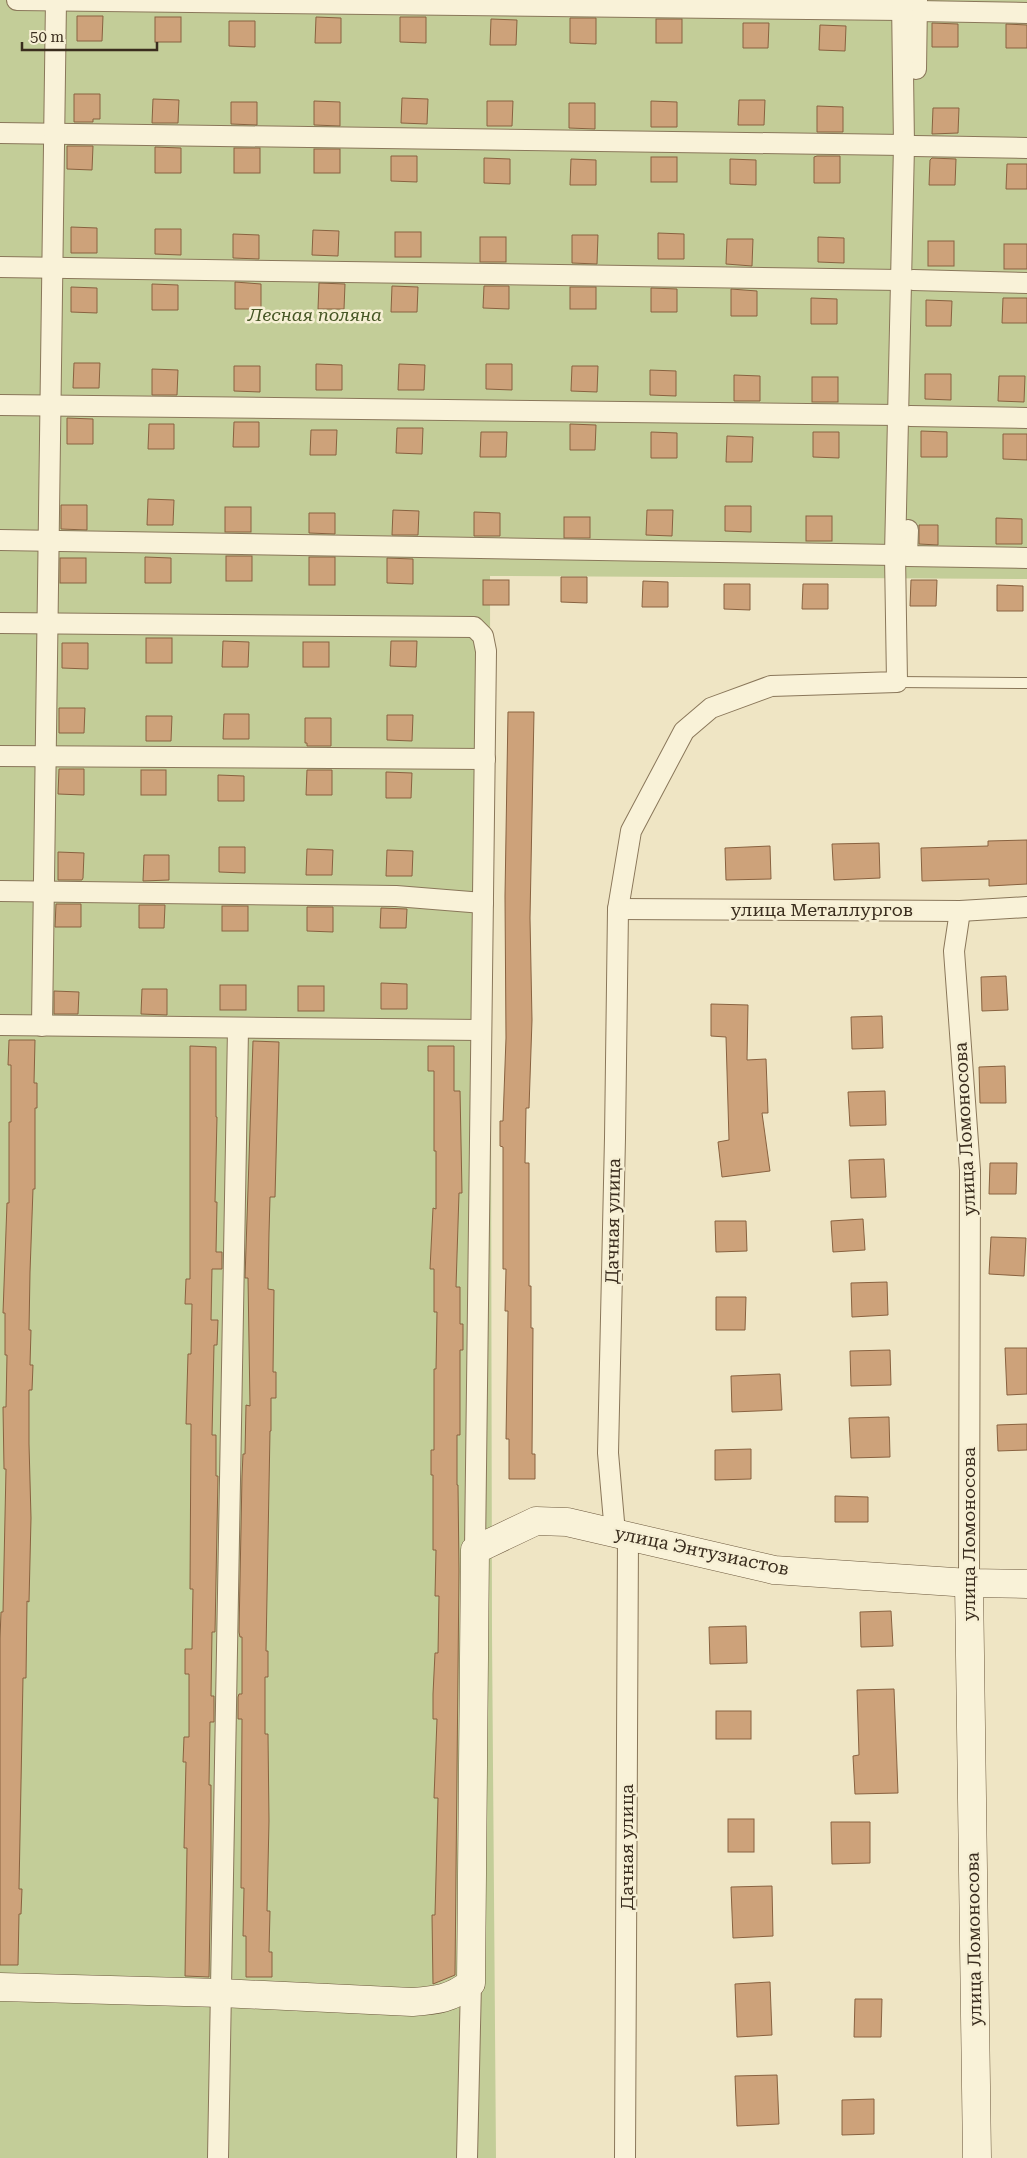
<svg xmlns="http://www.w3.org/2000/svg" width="1027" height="2158" viewBox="0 0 1027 2158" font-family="'Roboto Serif',serif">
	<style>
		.green { fill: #c3cd98 }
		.building { fill: #cda27a; stroke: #896240 }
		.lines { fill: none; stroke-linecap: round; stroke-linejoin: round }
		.lane-casing { stroke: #8a775a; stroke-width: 12 }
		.street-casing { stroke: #8a775a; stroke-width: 22 }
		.secondary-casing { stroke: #6c583d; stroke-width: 29 }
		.lane { stroke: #f9f2d8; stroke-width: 10 }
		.street { stroke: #f9f2d8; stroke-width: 20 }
		.secondary { stroke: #f9f2d8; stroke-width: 28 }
		.labels { text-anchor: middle; stroke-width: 5; stroke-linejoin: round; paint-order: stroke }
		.park-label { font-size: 18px; font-style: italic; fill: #465625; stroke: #f6efd4 }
		.street-label { font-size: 18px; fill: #3a2d1e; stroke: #f6efd4 }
	</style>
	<rect width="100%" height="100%" fill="#efe5c4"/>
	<path class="green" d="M0,0H1027V579L490,576L492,1633L496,2158H0Z"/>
	<g class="building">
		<path d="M77,16H103L102,41H77Z"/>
		<rect x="155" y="17" width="26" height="25"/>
		<path d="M316,17L341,18V43H315Z"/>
		<path d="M400,17H426V43L400,42Z"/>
		<path d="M570,18H596V44L570,43Z"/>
		<path d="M491,19L517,20L516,45H490Z"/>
		<rect x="656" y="19" width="26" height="24"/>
		<path d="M229,21H255V47L229,46Z"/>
		<path d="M743,23H769L768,48H743Z"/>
		<path d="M932,23L958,24V47H932Z"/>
		<path d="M1006,24L1027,25V48H1006Z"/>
		<path d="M820,25L846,26L845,51L819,50Z"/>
		<path d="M74,94H100V119H93V122H74Z"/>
		<path d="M402,98L428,99L427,124L401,123Z"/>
		<path d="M153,99L179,100L178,123H152Z"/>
		<path d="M739,100H765L764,125H738Z"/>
		<path d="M314,101L340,102V126L314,125Z"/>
		<path d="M487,101H513L512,126H487Z"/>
		<path d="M651,101L677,102V127H651Z"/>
		<path d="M231,102H257V125L231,124Z"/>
		<path d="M569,103H595V129L569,128Z"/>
		<path d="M817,106L843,107V132H817Z"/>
		<path d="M933,108H959L958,133L932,134Z"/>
		<path d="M67,146H93L92,170L67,169Z"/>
		<path d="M155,147L181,148V173H155Z"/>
		<rect x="234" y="148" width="26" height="25"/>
		<rect x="314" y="149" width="26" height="24"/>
		<path d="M391,156H417V182L391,181Z"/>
		<path d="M817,156H840V183H814V157Z"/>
		<rect x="651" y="157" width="26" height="25"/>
		<path d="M484,158L510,159V184L484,183Z"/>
		<path d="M932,158L956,159L955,185H929L930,160Z"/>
		<path d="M571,159L596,160V185H570Z"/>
		<path d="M730,159L756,160V185L730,184Z"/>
		<path d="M1007,164H1027V189H1006Z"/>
		<path d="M71,227L97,228V253H71Z"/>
		<path d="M155,229H181V255L155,254Z"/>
		<path d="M313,230L339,231L338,256L312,255Z"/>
		<rect x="395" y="232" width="26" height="25"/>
		<path d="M658,233L684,234V259H658Z"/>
		<path d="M233,234L259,235V259L233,258Z"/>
		<path d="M572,235H598L597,264L572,263Z"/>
		<rect x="480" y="237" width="26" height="25"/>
		<path d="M818,237L844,238V263L818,262Z"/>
		<path d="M727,239H753L752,266L726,264Z"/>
		<rect x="928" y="241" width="26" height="25"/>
		<rect x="1004" y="244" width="23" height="25"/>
		<path d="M235,282L261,284V309H235Z"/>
		<path d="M319,283L345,284L344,309H318Z"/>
		<path d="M152,284L178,285V310H152Z"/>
		<path d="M392,286L418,287L417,312H391Z"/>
		<path d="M484,286H509V309L483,308Z"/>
		<path d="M71,287L97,288V313L71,312Z"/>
		<rect x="570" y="287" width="26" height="22"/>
		<path d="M651,288L677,289V312H651Z"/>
		<path d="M731,289L757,291V316H731Z"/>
		<path d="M811,298L837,299V324H811Z"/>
		<path d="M1003,298H1027V323H1002Z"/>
		<path d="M926,300L952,301L951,326H926Z"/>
		<path d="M74,363H100L99,388H73Z"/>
		<path d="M316,364L342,365V390H316Z"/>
		<path d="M399,364L425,365L424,390H398Z"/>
		<path d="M486,364H512V390L486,389Z"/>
		<path d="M234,366H260V392L234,391Z"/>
		<path d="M572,366H598L597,392L571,391Z"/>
		<path d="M152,369L178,370L177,395H152Z"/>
		<path d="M650,370L676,371V396L650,395Z"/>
		<path d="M925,374H951V400L925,399Z"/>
		<path d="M734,375L760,376V401H734Z"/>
		<path d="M999,376H1025L1024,402L998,401Z"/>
		<rect x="812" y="377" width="26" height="25"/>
		<path d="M67,418L93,419V444H67Z"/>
		<path d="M234,422H259V447H233Z"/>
		<path d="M149,424H174V449H148Z"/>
		<path d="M570,424L596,425L595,450H570Z"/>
		<path d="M397,428H423L422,454L396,453Z"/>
		<path d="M311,430H337L336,455H310Z"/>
		<path d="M921,431L947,432V457H921Z"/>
		<path d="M481,432H507L506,457H480Z"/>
		<path d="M651,432L677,433V458H651Z"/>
		<path d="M813,432H839V458L813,457Z"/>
		<path d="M1003,434H1027V460L1003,459Z"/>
		<path d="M727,436L753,437L752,462H726Z"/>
		<path d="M148,499L174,500L173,525H147Z"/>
		<path d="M61,505H87V530L61,529Z"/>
		<path d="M725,506H751V532L725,531Z"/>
		<rect x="225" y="507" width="26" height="25"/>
		<path d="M393,510L419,511L418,535H392Z"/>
		<path d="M647,510H673L672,536L646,535Z"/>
		<path d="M474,512L500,513V536H474Z"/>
		<path d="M309,513H335V534L309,533Z"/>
		<rect x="806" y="516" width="26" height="25"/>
		<rect x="564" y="517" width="26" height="21"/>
		<path d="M996,518L1022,519V544H996Z"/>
		<path d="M919,525H938V545L919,544Z"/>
		<rect x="226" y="556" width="26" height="25"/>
		<path d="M145,557L171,558V583H145Z"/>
		<rect x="309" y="557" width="26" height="28"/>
		<rect x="60" y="558" width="26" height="25"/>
		<path d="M387,558L413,559V584L387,583Z"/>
		<path d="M561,577H587V603L561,602Z"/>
		<rect x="483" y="580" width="26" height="25"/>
		<path d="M911,580H937L936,606H910Z"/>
		<path d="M643,581L668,582V607H642Z"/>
		<path d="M724,584H750V610L724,609Z"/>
		<path d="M803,584H828V609H802Z"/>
		<path d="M997,585L1023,586V611H997Z"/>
		<rect x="146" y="638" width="26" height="25"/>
		<path d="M223,641L249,642L248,667H222Z"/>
		<path d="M391,641H417L416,667L390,666Z"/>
		<rect x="303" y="642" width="26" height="25"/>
		<path d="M62,643H88V669L62,668Z"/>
		<path d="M59,708H85L84,733H59Z"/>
		<path d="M508,712H534L530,918L532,1020L529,1108H526L525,1163H529V1286H531V1328H533L532,1454H535V1479H509V1439H506L508,1311H505L506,1269H503V1147L500,1146V1121H503L506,1038L505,896Z"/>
		<path d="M224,714H249V739H223Z"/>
		<path d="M387,715H413L412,741L387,740Z"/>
		<path d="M146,716H172L171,741H146Z"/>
		<path d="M305,718H331V746H307V743H305Z"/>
		<path d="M59,769H84V795L58,794Z"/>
		<rect x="141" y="770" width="25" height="25"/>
		<path d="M307,770H332V795H306Z"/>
		<path d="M386,772L412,773L411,798H386Z"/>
		<path d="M218,775L244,776V801H218Z"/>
		<path d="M1027,840V884L989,886V879L922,881L921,848L988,846V841Z"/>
		<path d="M879,843L880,878L834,880L832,844Z"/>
		<path d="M770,846L771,879L726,880L725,848Z"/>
		<path d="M219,847H245V873L219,872Z"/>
		<path d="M307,849L333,850L332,875H306Z"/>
		<path d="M387,850L413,851L412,876H386Z"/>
		<path d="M58,852L84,853L83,878L82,880H58Z"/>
		<path d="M144,855H169V880L143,881Z"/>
		<path d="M56,904H81V927H55Z"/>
		<path d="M139,905H165L164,928H139Z"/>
		<rect x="222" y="906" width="26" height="25"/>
		<path d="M307,907H333V932L307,931Z"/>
		<path d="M381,908L407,909L406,928H380Z"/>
		<path d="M1006,976L1008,1010L982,1011L981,977Z"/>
		<path d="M381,983L407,984V1009H381Z"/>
		<rect x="220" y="985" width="26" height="25"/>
		<rect x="298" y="986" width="26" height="25"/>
		<path d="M142,989H167V1015L141,1014Z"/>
		<path d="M54,991L79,992L78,1014H54Z"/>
		<path d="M711,1004L748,1005L747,1060L766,1059L768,1113H762L770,1171L722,1177L718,1142L729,1140L726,1037L711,1036Z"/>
		<path d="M882,1016L883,1048L852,1049L851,1017Z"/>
		<path d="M9,1040H35L34,1083H37V1108H35V1189H33L30,1272L29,1330H31L30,1365H33L32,1390H29V1444L31,1518L29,1602L27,1601L26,1678H23L19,1889H22L21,1914H19L18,1965H0V1638L1,1612H3L6,1469H4L3,1407H6L7,1355H5V1313H3L7,1203H9V1122H11V1065H8Z"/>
		<path d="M253,1041L279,1042L275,1197H270L269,1233L268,1289L274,1290L273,1372H276V1398H271V1431H270L266,1651H268V1677H265V1734H268L269,1821L267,1911H270L269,1952H272V1977H246V1936H243L244,1888H241L242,1719H238V1697L239,1694H242V1637H240L239,1632L242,1476L243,1454H245L246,1405L250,1406L248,1278H245Z"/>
		<path d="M190,1046L216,1047V1117H217L215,1202H217L216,1252H222V1269H212L211,1320H218L217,1345H214L212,1435H216V1476H218L215,1632H212L211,1696H214V1722H210L209,1785H211V1857L209,1977L185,1976L187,1848H184L186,1762H183L184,1737H189V1674H185V1649H192L193,1589H190L191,1424H186L188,1354H191L192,1304H185L186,1279H190Z"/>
		<path d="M428,1046H454V1091H460L462,1193H459L456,1287H460V1324H463V1350H460V1435H457V1485H458L459,1571L455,1975L433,1984L432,1915H435L438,1798H434L437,1719H433V1694L435,1653H438L439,1596H435L436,1550H433V1475H431V1450H434V1369H436L437,1312H434V1269H430L433,1208L436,1209V1151H434V1071H428Z"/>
		<path d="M1005,1066L1006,1103H980L979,1067Z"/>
		<path d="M885,1091L886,1125L850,1126L848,1092Z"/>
		<path d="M884,1159L886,1197L851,1198L849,1160Z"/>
		<path d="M990,1163H1017L1016,1194H989Z"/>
		<path d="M863,1219L865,1250L833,1252L831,1221Z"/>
		<path d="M715,1221H746L747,1251L716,1252Z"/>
		<path d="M991,1237L1026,1238L1024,1276L989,1274Z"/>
		<path d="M887,1282L888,1315L852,1317L851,1283Z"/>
		<path d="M716,1297H746L745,1330H716Z"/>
		<path d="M1005,1348H1027V1394L1007,1395Z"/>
		<path d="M890,1350L891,1385L851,1386L850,1351Z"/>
		<path d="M780,1374L782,1410L732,1412L731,1376Z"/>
		<path d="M889,1417L890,1457L851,1458L849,1418Z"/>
		<path d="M1027,1424V1450L998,1451L997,1425Z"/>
		<path d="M751,1449V1479L715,1480V1450Z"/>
		<path d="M835,1496L868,1497V1522H835Z"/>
		<path d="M891,1611L893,1646L861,1647L860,1612Z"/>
		<path d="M746,1626L747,1663L710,1664L709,1627Z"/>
		<path d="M894,1689L898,1793L855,1794L853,1756L859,1755L857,1690Z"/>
		<rect x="716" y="1711" width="35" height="28"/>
		<rect x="728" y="1819" width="26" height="33"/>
		<path d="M831,1822H870V1863L832,1864Z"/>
		<path d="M772,1886L773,1936L733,1938L731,1887Z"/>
		<path d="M770,1982L772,2035L737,2037L735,1984Z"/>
		<path d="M855,1999H882L881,2037H854Z"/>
		<path d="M777,2075L779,2124L737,2126L735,2076Z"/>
		<path d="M874,2099V2134L842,2135V2100Z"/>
	</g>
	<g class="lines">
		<defs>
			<path id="lane" d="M897,682L1027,683"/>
			<g id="street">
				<path d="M17,0L902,10"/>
				<path d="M917,11L1027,13"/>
				<path d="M916,69L917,0"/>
				<path d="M0,133L904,145"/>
				<path d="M914,146L1027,148"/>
				<path d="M0,267L900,280"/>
				<path d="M913,280L1027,283"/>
				<path d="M0,405L898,415"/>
				<path d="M910,416L1027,418"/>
				<path d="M908,530L907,556L1027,558"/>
				<path d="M0,540L895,555"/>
				<path d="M0,623L474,627L483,636L486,651L475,1550"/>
				<path d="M0,756L485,759"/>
				<path d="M0,891L396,896L483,903"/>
				<path d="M618,909L960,911L1027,907"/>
				<path d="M960,911L954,951L970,1170L969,1583"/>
				<path d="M0,1025L481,1030"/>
				<path d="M42,1026L56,0"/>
				<path d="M615,1533L608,1453L615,1138L618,909L631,831L684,731L711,708L771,686L897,682L895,555L904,145L902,0"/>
				<path d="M218,2158L238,1029"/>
				<path d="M467,2158L471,1983"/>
				<path d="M625,2158L628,1536"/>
			</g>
			<g id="secondary">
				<path d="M969,1583L977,2158"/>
				<path d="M0,1987L221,1993L412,2002C437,2000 451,1999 471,1983L475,1550L536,1521L567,1522L774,1570L969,1583L1027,1584"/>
			</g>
		</defs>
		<use href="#lane" class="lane-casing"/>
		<use href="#street" class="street-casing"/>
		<use href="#secondary" class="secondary-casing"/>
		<use href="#lane" class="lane"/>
		<use href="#street" class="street"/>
		<use href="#secondary" class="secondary"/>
	</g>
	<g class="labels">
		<g class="park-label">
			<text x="315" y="321">Лесная поляна</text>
		</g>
		<g class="street-label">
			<text x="822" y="916">улица Металлургов</text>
			<text transform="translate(965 1129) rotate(-93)" y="6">улица Ломоносова</text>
			<text transform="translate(613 1221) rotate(-89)" y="6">Дачная улица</text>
			<text transform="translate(969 1534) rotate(-90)" y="6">улица Ломоносова</text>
			<text transform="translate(702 1551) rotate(12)" y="6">улица Энтузиастов</text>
			<text transform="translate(627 1847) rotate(-90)" y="6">Дачная улица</text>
			<text transform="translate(974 1939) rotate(-91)" y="6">улица Ломоносова</text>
		</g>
	</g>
	<path d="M22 42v8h135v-8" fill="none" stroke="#3a2d1e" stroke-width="2.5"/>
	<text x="30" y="42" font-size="15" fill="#3a2d1e" stroke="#f6efd4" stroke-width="4" paint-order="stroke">50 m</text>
</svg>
